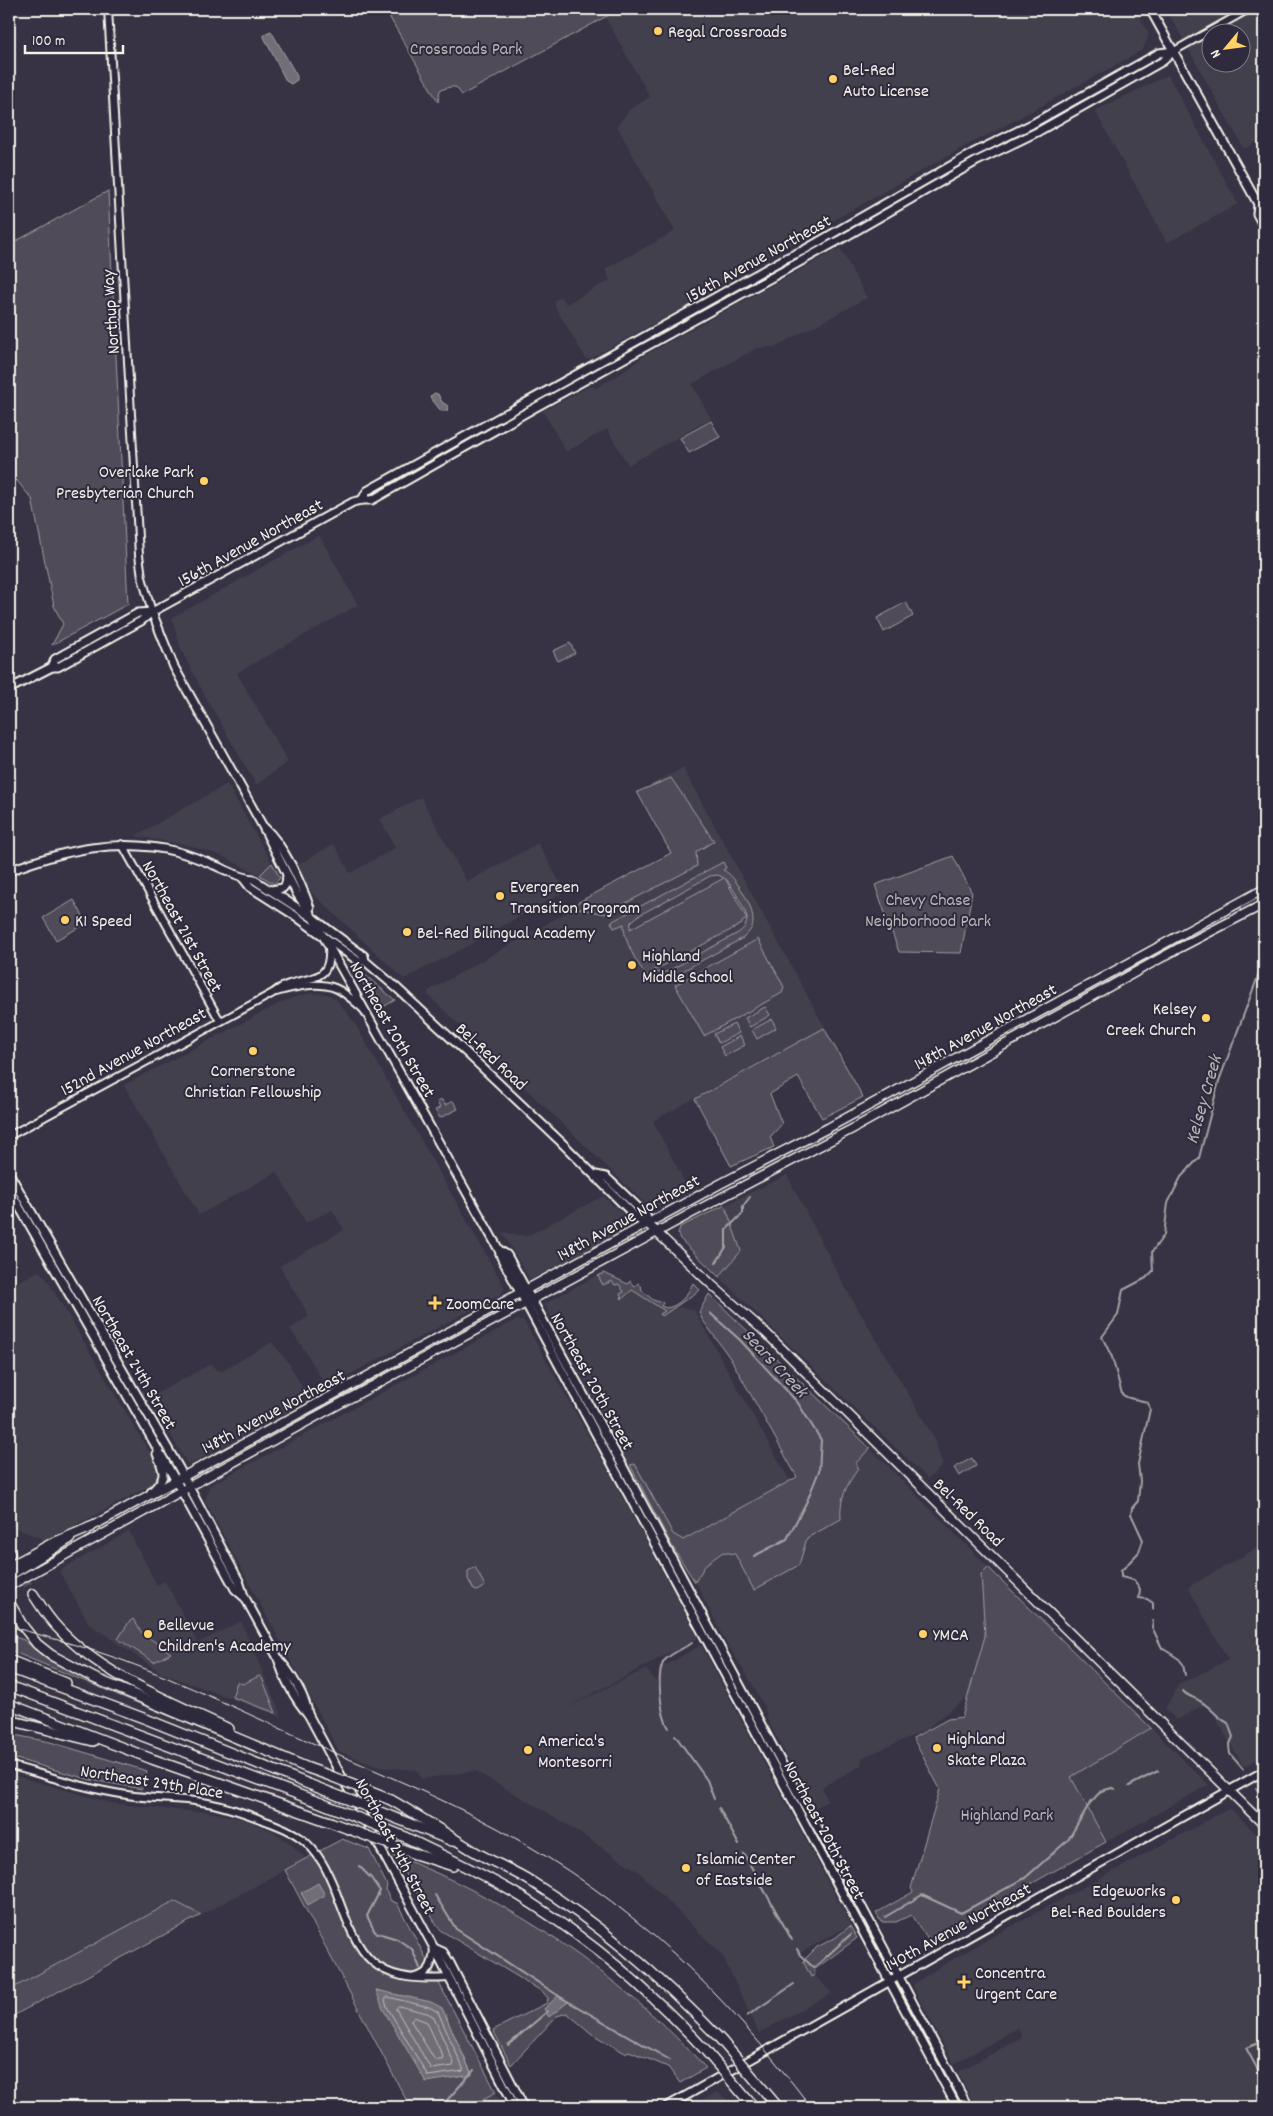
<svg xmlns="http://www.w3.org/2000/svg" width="1273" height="2116" viewBox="0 0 1273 2116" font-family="Dekko,sans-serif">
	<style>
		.built { fill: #433f4e; fill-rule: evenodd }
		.green { fill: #504b59; stroke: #a29ea0; fill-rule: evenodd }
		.water { fill: #726e77; stroke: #a6a2a4 }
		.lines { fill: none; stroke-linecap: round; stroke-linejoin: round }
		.shore { stroke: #c0bdbb; stroke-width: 1 }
		.stream { stroke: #a6a2a4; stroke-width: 2 }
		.motorway-tunnel { stroke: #534f5d; stroke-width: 9; stroke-dasharray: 9 4.5; stroke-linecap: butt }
		.tertiary-casing { stroke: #f4f1e8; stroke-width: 10 }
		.secondary-casing { stroke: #f4f1e8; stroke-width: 11 }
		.primary-casing { stroke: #f4f1e8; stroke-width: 11 }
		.motorway-casing { stroke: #f4f1e8; stroke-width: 12 }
		.tertiary { stroke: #2f2a3d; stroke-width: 6 }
		.secondary { stroke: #2f2a3d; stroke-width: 7 }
		.primary { stroke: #2f2a3d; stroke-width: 8 }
		.motorway { stroke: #2f2a3d; stroke-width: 9 }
		.tram { stroke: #f4f1e8; stroke-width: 1 }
		.motorway-bridge-casing { stroke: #f4f1e8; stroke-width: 12; stroke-linecap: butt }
		.motorway-bridge { stroke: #2f2a3d; stroke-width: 9 }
		.poi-dot { fill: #ffd166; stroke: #2f2a3d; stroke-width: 2 }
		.labels { text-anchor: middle; stroke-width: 4; stroke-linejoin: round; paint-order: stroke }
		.poi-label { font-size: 18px; fill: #f4f1e8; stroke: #2f2a3d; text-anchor: start }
		.park-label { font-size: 18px; fill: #bbb7b6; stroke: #2f2a3d }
		.street-label { font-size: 18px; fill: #f4f1e8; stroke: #2f2a3d }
		.water-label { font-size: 19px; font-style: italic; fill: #bab6b5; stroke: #2f2a3d }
	</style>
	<rect width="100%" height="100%" fill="#373244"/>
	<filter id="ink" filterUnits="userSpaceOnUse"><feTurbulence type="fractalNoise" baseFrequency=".02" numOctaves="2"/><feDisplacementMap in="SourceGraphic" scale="10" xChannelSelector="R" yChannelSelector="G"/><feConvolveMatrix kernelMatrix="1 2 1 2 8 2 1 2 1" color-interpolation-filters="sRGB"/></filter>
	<g filter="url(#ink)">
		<g class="built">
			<path d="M620,9H1135L1149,34L1143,50L990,134L969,144L709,291L705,296L670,315L589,359H586L555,307V300L562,297L566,304L610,280L605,269L675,231L617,126L630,109L650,97L605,17Z"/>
			<path d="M1166,9H1264V138L1244,149ZM1210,32H1240V62H1210Z"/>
			<path d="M1168,75L1238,204L1167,243L1095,111Z"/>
			<path d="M840,248L867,298L775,347L757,348L692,384L711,419L628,465L607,429L566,452L543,411L590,386L596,388L623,372L645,355Z"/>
			<path d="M319,535L358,605L237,673L288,762L256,785L204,694L181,650L172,618Z"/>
			<path d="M683,768L863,1097L822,1118L783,1050L653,1121L689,1190L651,1209L428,995V991L564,914L573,905L671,853L637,792Z"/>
			<path d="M227,784L272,863L260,875L222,856L188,845L135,836Z"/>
			<path d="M421,797L467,882L538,843L565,891L462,949L404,979L312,893L297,865L334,844L350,873L395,848L380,819Z"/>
			<path d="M312,993L327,994L336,999L354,1022L505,1288L501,1294L330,1385L324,1383L307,1354L290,1329L309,1316L279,1266L344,1230L332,1210L306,1223L277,1172L199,1215L124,1085L280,1003L298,996Z"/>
			<path d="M787,1175L844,1285L933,1436L943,1465L928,1479L719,1277L741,1251L725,1205Z"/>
			<path d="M603,1196L629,1220L627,1228L532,1279L529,1278L502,1232L527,1236Z"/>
			<path d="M38,1271L45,1276L157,1465L159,1473L156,1480L148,1487L46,1541L9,1525V1287Z"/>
			<path d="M603,1272L665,1309L681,1307L694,1310L790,1481L672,1546L544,1304Z"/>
			<path d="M516,1320L524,1321L610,1474L698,1638L562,1710L646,1669L658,1683L659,1669L701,1645L851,1925L798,1954L805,1966L832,1993L759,2033L722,1955L639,1872L555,1817L475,1771L421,1779L417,1770L378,1767L339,1751L205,1501L209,1486Z"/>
			<path d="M272,1342L290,1365L307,1395L302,1401L303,1403L193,1463H187L149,1398L210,1364L217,1370L222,1371Z"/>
			<path d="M870,1448L988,1567L981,1574L985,1636L969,1696L924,1731L862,1758L861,1766L822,1787L828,1801L815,1808L768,1721L764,1706L754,1687L726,1642L695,1582L706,1564L723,1552L799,1565L807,1538L841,1519L840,1508L847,1484L858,1469L856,1463Z"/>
			<path d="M129,1531L157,1585L165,1581L198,1643L241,1621L282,1717L161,1673L89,1624L59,1571Z"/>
			<path d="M1264,1544V1755L1244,1767L1207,1703L1177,1720L1165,1709L1178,1685L1228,1660L1188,1587Z"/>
			<path d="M1151,1728L1209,1785L1106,1842L1071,1777Z"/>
			<path d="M9,1774L111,1803L196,1812L203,1811L240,1818L273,1831L292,1845L306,1859L201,1915L174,1901L9,1990Z"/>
			<path d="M1230,1808L1264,1842V2107H976L958,2072L1022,2037L1018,2028L954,2064L914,1989L913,1984L941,1966L999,1933Z"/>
			<path d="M496,2092L503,2107H468Z"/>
			<path d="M717,2092L737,2107H690Z"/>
		</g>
		<g class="green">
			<path d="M385,9H620L462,95L456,87H450L440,90L438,102Z"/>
			<path d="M108,191L128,604L52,645L63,624L54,606L32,499L9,471V245Z"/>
			<path d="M711,421L720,437L689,453L680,438Z"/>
			<path d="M906,602L913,616L884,632L877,618Z"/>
			<path d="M570,643L575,653L558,661L553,651Z"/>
			<path d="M671,778L714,841L696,852L697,866L605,914L577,908L573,905L671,853L637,792Z"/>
			<path d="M953,856L972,893L961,953L899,952L875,885Z"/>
			<path d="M723,862L726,868L723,870C735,875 754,907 753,921C753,928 749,933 743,938L668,979C661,980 655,980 649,976C638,969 622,936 624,924L614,928L611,922ZM718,875L724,878L630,929L631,922L638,916L710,876ZM725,878C731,884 748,912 747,920C746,926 743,930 738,933L668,971L663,973L653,971L742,924V922L747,919Z"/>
			<path d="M272,863L280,878L274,884L260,875Z"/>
			<path d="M74,900L87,923L56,940L43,918Z"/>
			<path d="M1190,934L1192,936L1164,951L1149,963L1054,1014Z"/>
			<path d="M758,939L784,987L782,993L704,1036L675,985Z"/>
			<path d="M353,965L395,1000L378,1010Z"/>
			<path d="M765,1007L770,1015L750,1027L745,1018Z"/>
			<path d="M772,1019L776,1028L757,1039L752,1030Z"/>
			<path d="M734,1024L739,1033L719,1043L714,1034Z"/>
			<path d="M824,1028L863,1097L822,1118L798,1077L770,1094L782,1124L770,1137L774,1147L731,1166L695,1099Z"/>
			<path d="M740,1036L745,1045L725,1056L720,1047Z"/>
			<path d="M442,1100L445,1105L453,1101L458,1109L440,1118L435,1110L440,1108L437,1102Z"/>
			<path d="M725,1205L741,1251L719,1277L680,1239L678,1234L680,1227Z"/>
			<path d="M604,1273L628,1284L630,1281L634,1287L638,1283L642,1287L641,1289L653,1300L659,1302L661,1301L663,1303L661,1306L666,1308C680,1306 687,1295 693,1283L700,1290L662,1316L660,1314L665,1311L632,1290L622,1299L620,1294L624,1292L619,1284L615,1285L612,1281L603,1285L598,1276Z"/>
			<path d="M709,1294L870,1448L856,1463L858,1469C847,1484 839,1499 841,1519L807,1538L799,1565L754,1590L735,1554L723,1552L706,1564L695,1582L672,1546L630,1465L635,1464L673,1534L683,1540L797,1477L732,1361L702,1319L699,1312Z"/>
			<path d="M972,1458L976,1466L959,1476L954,1468Z"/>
			<path d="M475,1567L485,1586L477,1591L474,1590L468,1579V1571Z"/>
			<path d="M988,1567L1151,1728L1071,1777L1106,1842L929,1941L911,1915L896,1922H881L876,1913L913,1892L911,1888L940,1789L913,1738L948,1719L962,1717L985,1636L981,1574Z"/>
			<path d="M133,1619L142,1633L171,1653L154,1662L118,1639L129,1622Z"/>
			<path d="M9,1635L24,1640L46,1659L64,1668L260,1750L259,1753L9,1650Z"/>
			<path d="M259,1676L262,1678L276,1713L232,1697L237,1682L243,1684Z"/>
			<path d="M9,1710L70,1731L9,1717Z"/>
			<path d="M9,1734L50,1742L147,1771L142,1789L91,1780L9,1757Z"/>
			<path d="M342,1839L369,1849L387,1885L386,1891L391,1901L397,1903L496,2092L468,2107H410L285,1870ZM376,1990L442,2009L472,2074Z"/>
			<path d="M393,1855C512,1900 619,1974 706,2068L680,2083L668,2067L629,2051L625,2053L592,2034L567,2013L557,2016L511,2065L493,2030L547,2003L548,1998L543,1992L440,1930Z"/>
			<path d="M174,1901L201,1915L9,2018V1990Z"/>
			<path d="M850,1926L857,1938L814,1970L815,1975L811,1977L803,1961L817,1947L835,1938Z"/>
		</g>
		<g class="water">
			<path d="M271,31L297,76V80L291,84L286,81L264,37V34Z"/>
			<path d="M434,393L438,394L442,402L448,406L447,411H441L430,397Z"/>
			<path d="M318,1883L325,1895L308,1905L301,1893Z"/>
			<path d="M376,1990L431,2002L442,2008L472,2075L426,2082L383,2009Z"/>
			<path d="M558,1996L568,2002L549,2017L544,2009Z"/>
		</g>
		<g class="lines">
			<g class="shore">
				<path d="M388,1997L429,2007L438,2012L463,2068V2071L428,2076L387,2007L385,2000Z"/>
				<path d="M399,2006L427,2013L433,2016L454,2063L453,2066L431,2069L396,2009Z"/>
				<path d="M414,2017L427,2022L443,2057L442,2060H435L411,2021Z"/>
			</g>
			<g class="stream">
				<path d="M716,1263L726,1247V1230L743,1213V1206L750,1197"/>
				<path d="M710,1313L740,1340L798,1403L821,1440L819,1471L807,1501L787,1539L754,1556"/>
				<path d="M1153,1609V1603L1147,1599L1139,1598L1140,1589L1134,1580L1121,1577V1571L1139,1552L1143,1540L1131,1514L1132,1508L1138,1501L1140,1481L1138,1464L1150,1409L1148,1403C1139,1398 1129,1401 1122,1394L1112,1357L1102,1337L1118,1315L1123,1290L1146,1278L1153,1271L1152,1252L1164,1235L1168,1203L1181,1177L1199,1158L1219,1081L1264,960"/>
				<path d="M1153,1621L1152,1627L1162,1648L1179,1659L1183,1664L1185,1675"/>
				<path d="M1183,1691C1188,1697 1194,1697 1200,1701C1211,1707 1217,1718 1228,1723L1233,1737L1229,1746L1230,1754L1243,1769"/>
				<path d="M669,1728C661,1716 655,1672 665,1660C671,1653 684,1648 692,1643"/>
				<path d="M675,1735L707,1780L714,1799"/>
				<path d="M1129,1786L1158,1771"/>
				<path d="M1256,1788L1264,1798"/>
				<path d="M719,1808L739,1845"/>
				<path d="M744,1854L792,1940"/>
				<path d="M359,1866L371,1878L380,1891L367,1916L375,1932L397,1939L412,1949L420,1968"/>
				<path d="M435,1895L456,1929L562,1998"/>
				<path d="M885,1917L922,1895L961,1913L1025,1878L1068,1840L1090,1803L1101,1791L1112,1788L1115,1789"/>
				<path d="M797,1949L800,1955L814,1968L851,1934"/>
				<path d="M561,1999L562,1998L670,2060"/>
				<path d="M747,2016L794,1984"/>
				<path d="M1264,2041L1246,2048L1264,2081"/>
				<path d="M508,2045L548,2011"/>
				<path d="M1255,2105L1264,2103"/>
				<path d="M441,2107L474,2070"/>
			</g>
			<path class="motorway-tunnel" d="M10,1554L33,1594"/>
			<defs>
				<g id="tertiary">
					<path d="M108,9L139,555L142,577L152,612"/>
					<path d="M1174,51L1249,9"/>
					<path d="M122,844L220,1021"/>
					<path d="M276,992C294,987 317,981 335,988C345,992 355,1002 363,1009"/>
					<path d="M9,1136L273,993C299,971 332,991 329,947"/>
					<path d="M9,1765C48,1776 86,1789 127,1795C152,1799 177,1798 202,1802C222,1805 242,1812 260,1819C275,1824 289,1829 301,1838C319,1852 328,1872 336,1892C360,1958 371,1983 448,1978"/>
					<path d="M415,1977C431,1974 433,1962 434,1948"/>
				</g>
				<g id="secondary">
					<path d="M1150,9L1258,204L1264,209"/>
					<path d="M1258,204L1257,214L1264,227"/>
					<path d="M362,500L367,491L784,259L804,250L973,153L1032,124L1159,53L1174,51"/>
					<path d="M152,612L174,667L262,825L297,894L313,918L499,1250L501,1257L957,2107"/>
					<path d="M52,667L55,659L71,650L138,613L152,612"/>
					<path d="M9,689L52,667H58L141,621L152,612L353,502L362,500H372L536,407L845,237L977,161L1039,131L1163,61L1174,51"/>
					<path d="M264,827C284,845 301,883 310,908"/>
					<path d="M9,871C63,850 119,837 178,852C190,855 202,860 214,865C227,870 239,878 253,879L313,918L364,956L365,961L398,989L471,1057L561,1142L639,1220L648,1224"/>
					<path d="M243,878L250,887L294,915L358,961H365"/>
					<path d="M271,890L283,888L286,884L287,875"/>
					<path d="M9,1173L179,1468L239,1581L244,1596L278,1658C283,1677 295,1700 308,1714L434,1948L515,2107"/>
					<path d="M596,1175L606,1177L646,1215L648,1224"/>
					<path d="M9,1189L176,1481L235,1589L243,1596"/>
					<path d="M499,1250L507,1255L523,1284L621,1463L796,1790L847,1879L968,2107"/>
					<path d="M151,1492C167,1477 165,1474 157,1454"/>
					<path d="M278,1659C289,1669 307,1699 308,1714"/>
					<path d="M434,1948L443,1952L450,1963L524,2107"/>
					<path d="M666,2107L1264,1771"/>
				</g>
				<g id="primary">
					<path d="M648,1224L712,1285L766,1333L1264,1825"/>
					<path d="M87,1529L720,1184L828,1128L1264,889"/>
					<path d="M9,1576L70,1539"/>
					<path d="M9,1586L319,1415L692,1213L854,1128L1179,948L1264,904"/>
				</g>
				<g id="motorway">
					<path d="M9,1552L10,1554"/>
					<path d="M9,1567L51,1544L91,1527"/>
					<path d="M9,1588L10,1585"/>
					<path d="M33,1594C41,1606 48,1618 58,1628C101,1675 172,1702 229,1729"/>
					<path d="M9,1602L22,1625L37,1644L51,1655L94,1678L308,1768L328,1775"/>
					<path d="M9,1660L66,1683"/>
					<path d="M9,1668L146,1719L311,1785"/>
					<path d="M9,1686L321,1803"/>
					<path d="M9,1704L152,1759L330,1822"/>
					<path d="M9,1720L93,1741"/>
					<path d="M391,1800C419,1816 445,1833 472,1850C492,1862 513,1870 532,1882C603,1926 664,1980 721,2040"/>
					<path d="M398,1819L452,1841"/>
					<path d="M403,1836C447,1858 493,1878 534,1905C598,1946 653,1994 705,2050"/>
					<path d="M415,1854L453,1866"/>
					<path d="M745,2068L778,2107"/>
					<path d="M746,2098L754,2107"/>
				</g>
			</defs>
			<use href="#tertiary" class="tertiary-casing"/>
			<use href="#secondary" class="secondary-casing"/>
			<use href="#primary" class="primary-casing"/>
			<use href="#motorway" class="motorway-casing"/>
			<use href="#tertiary" class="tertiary"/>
			<use href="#secondary" class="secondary"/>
			<use href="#primary" class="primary"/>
			<use href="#motorway" class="motorway"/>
			<path class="tram" d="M9,1626C46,1637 83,1646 119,1659C186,1683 251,1716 317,1745C378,1772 440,1797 499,1829C631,1901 721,1989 811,2107"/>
			<defs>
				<g id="motorway-bridge">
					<path d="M328,1775L391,1800"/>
					<path d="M311,1785L398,1819"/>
					<path d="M321,1803L403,1836"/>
					<path d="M330,1822L415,1854"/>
					<path d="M721,2040L745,2068"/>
					<path d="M705,2050L746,2098"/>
				</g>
			</defs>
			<use href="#motorway-bridge" class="motorway-bridge-casing"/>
			<use href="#motorway-bridge" class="motorway-bridge"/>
		</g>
	</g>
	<g class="poi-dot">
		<circle cx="658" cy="31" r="5"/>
		<circle cx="833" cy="79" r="5"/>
		<circle cx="204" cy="481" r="5"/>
		<circle cx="500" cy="896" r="5"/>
		<circle cx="65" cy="920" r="5"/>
		<circle cx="407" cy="932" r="5"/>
		<circle cx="632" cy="965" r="5"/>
		<circle cx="1206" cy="1018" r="5"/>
		<circle cx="253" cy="1051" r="5"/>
		<path d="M432.5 1295.5h5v5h5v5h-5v5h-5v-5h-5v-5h5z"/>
		<circle cx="148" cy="1634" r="5"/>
		<circle cx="923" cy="1634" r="5"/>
		<circle cx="937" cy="1748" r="5"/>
		<circle cx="528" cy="1750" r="5"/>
		<circle cx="686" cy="1868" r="5"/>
		<circle cx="1176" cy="1900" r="5"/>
		<path d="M961.5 1974.5h5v5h5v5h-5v5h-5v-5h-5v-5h5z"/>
	</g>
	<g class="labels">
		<g class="poi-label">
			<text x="668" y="37">Regal Crossroads</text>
			<text x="843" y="75">Bel-Red<tspan x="843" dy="21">Auto License</tspan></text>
			<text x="194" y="477" text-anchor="end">Overlake Park<tspan x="194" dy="21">Presbyterian Church</tspan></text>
			<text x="510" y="892">Evergreen<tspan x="510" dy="21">Transition Program</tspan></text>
			<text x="75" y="926">K1 Speed</text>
			<text x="417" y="938">Bel-Red Bilingual Academy</text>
			<text x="642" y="961">Highland<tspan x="642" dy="21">Middle School</tspan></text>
			<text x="1196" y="1014" text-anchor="end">Kelsey<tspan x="1196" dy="21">Creek Church</tspan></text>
			<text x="253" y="1076" text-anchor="middle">Cornerstone<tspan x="253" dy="21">Christian Fellowship</tspan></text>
			<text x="446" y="1309">ZoomCare</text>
			<text x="158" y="1630">Bellevue<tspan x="158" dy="21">Children's Academy</tspan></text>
			<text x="933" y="1640">YMCA</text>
			<text x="947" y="1744">Highland<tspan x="947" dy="21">Skate Plaza</tspan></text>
			<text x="538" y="1746">America's<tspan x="538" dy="21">Montesorri</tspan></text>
			<text x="696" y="1864">Islamic Center<tspan x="696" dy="21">of Eastside</tspan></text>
			<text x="1166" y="1896" text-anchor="end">Edgeworks<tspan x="1166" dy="21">Bel-Red Boulders</tspan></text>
			<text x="975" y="1978">Concentra<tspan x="975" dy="21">Urgent Care</tspan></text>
		</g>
		<g class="park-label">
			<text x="466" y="54">Crossroads Park</text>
			<text x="928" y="905">Chevy Chase<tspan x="928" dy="21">Neighborhood Park</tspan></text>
			<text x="1007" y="1820">Highland Park</text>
		</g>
		<g class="street-label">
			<text transform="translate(758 258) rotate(-29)" y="6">156th Avenue Northeast</text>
			<text transform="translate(110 312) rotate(-94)" y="6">Northup Way</text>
			<text transform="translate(250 542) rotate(-29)" y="6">156th Avenue Northeast</text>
			<text transform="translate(183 926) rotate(61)" y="6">Northeast 21st Street</text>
			<text transform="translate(985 1026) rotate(-29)" y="6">148th Avenue Northeast</text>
			<text transform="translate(393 1029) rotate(60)" y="6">Northeast 20th Street</text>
			<text transform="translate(133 1051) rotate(-29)" y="6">152nd Avenue Northeast</text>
			<text transform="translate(492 1056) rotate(43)" y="6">Bel-Red Road</text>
			<text transform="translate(628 1217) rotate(-29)" y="6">148th Avenue Northeast</text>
			<text transform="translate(135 1362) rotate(60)" y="6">Northeast 24th Street</text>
			<text transform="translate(593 1381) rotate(61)" y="6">Northeast 20th Street</text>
			<text transform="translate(273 1411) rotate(-28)" y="6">148th Avenue Northeast</text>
			<text transform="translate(969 1512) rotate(44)" y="6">Bel-Red Road</text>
			<text transform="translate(152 1781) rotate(9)" y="6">Northeast 29th Place</text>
			<text transform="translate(825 1830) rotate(62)" y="6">Northeast 20th Street</text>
			<text transform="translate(396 1846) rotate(62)" y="6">Northeast 24th Street</text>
			<text transform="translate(958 1926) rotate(-29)" y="6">140th Avenue Northeast</text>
		</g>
		<g class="water-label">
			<text transform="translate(1202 1099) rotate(-74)" y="7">Kelsey Creek</text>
			<text transform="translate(776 1362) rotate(47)" y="7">Sears Creek</text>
		</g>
	</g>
	<rect width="1273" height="2116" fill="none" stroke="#2f2a3d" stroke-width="30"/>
	<rect x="15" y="15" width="1243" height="2086" fill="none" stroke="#f4f1e8" stroke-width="2" filter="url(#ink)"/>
	<g transform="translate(1226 48) rotate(241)"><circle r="24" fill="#2f2a3d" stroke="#7e7a81"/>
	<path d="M0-4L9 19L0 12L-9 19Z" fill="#ffd166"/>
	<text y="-8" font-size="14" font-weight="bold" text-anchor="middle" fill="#f4f1e8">N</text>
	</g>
	<path d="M25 45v8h98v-8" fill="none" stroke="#f4f1e8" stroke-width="2.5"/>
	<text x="32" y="45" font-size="15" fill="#f4f1e8" stroke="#2f2a3d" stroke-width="4" paint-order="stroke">100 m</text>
</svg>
